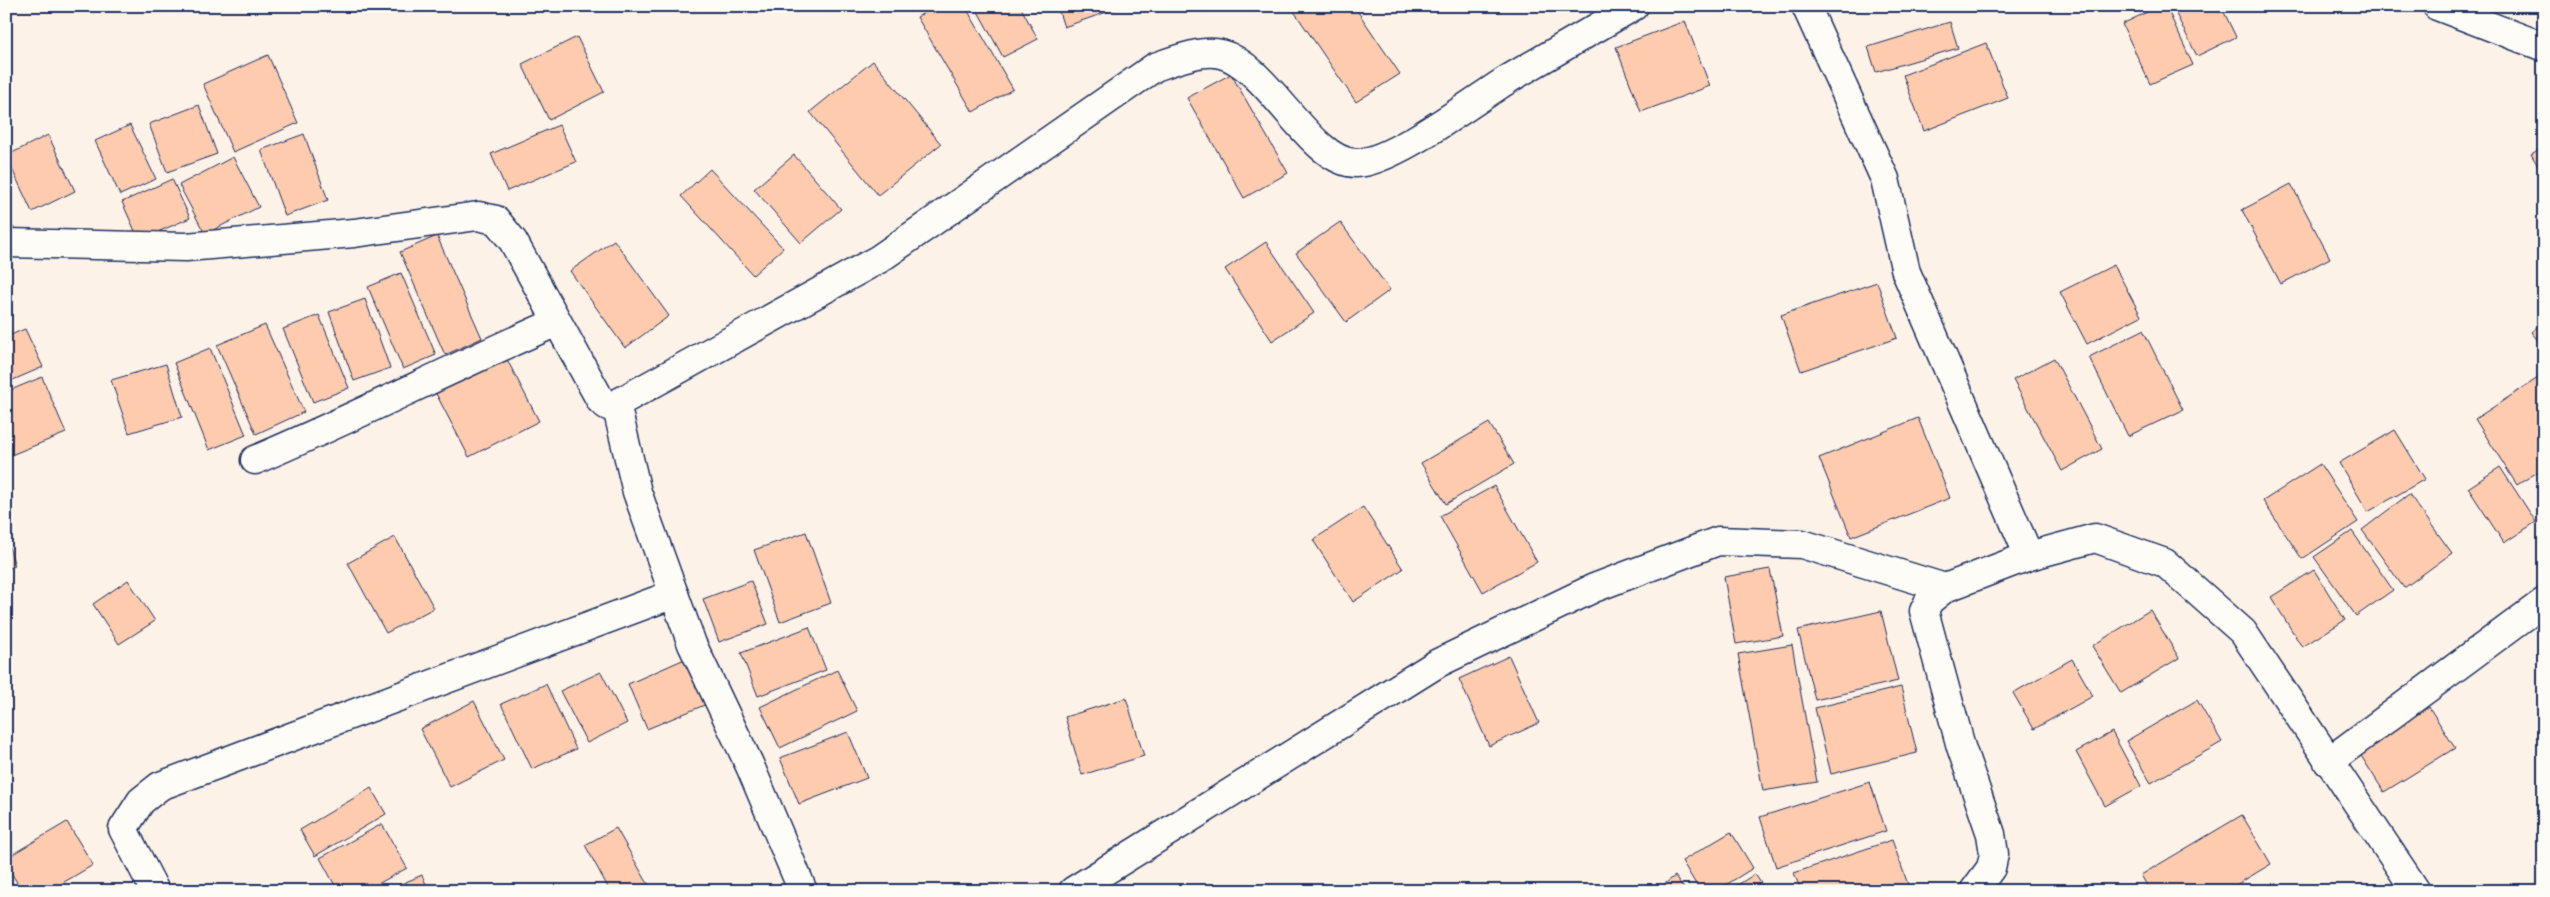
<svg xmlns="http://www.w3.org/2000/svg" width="2550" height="897" viewBox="0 0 2550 897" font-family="'Comic Neue',sans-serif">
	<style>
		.building { fill: #fecbae; stroke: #1b2f5e }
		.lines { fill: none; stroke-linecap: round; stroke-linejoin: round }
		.minor-casing { stroke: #1b2f5e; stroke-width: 31 }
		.minor { stroke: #fdfcf7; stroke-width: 28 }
	</style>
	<rect width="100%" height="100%" fill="#fdf2e8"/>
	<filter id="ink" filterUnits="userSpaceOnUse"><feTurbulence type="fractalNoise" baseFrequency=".02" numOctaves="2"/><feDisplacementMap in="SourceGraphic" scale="10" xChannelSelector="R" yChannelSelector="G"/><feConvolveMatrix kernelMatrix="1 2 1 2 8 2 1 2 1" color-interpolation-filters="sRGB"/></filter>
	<g filter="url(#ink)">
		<g class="building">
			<path d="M936,6H965L1013,89L973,112L917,17Z"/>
			<path d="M975,6H1020L1038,39L1003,57Z"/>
			<path d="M1057,6H1124L1064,27Z"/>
			<path d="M1354,6L1400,74L1356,102L1291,7Z"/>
			<path d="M2160,6H2166L2193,65L2150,84L2122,24Z"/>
			<path d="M2172,6H2221L2236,37L2197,56Z"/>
			<path d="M1685,21L1710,86L1641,112L1616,47Z"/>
			<path d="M1950,22L1958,48L1876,72L1868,47Z"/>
			<path d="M577,37L604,92L549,120L522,64Z"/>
			<path d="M1986,43L2008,98L1924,131L1903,75Z"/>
			<path d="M268,55L298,123L233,152L203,84Z"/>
			<path d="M873,61L941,144L878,195L810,112Z"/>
			<path d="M1231,74L1288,173L1244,198L1187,98Z"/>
			<path d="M199,105L217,154L167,172L149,124Z"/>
			<path d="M130,125L156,179L120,195L95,141Z"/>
			<path d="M559,125L576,162L507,191L491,154Z"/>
			<path d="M304,134L328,200L285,216L261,150Z"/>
			<path d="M48,135L75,191L32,212L6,156Z"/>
			<path d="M2544,147V176L2531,154Z"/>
			<path d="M794,155L841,209L801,243L754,189Z"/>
			<path d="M233,157L259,207L205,234L179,185Z"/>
			<path d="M710,169L783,248L753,275L681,196Z"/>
			<path d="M172,179L190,218L139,240L122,202Z"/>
			<path d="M2291,184L2330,258L2281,284L2242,210Z"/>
			<path d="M1340,222L1390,290L1346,322L1296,253Z"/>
			<path d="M437,236L482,338L445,355L400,252Z"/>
			<path d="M614,240L669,316L625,348L570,271Z"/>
			<path d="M1266,242L1314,313L1272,341L1225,269Z"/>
			<path d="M2114,265L2141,316L2087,344L2060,292Z"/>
			<path d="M401,273L436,355L403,369L368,287Z"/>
			<path d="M1877,282L1897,338L1801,371L1781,315Z"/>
			<path d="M365,299L390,368L354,381L329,312Z"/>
			<path d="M319,315L349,388L313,402L283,329Z"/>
			<path d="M2544,321V348L2531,332Z"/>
			<path d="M265,325L304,412L256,434L217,345Z"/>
			<path d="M25,329L43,367L6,383V337Z"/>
			<path d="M2143,330L2183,410L2128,436L2089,357Z"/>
			<path d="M210,348L246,435L209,450L174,363Z"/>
			<path d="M501,348L539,421L469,457L431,384Z"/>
			<path d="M2054,358L2102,449L2062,471L2013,380Z"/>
			<path d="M166,364L182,417L129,433L111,380Z"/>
			<path d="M2541,376L2544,380V468L2517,485L2475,419Z"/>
			<path d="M42,377L66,433L6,457V392Z"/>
			<path d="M1918,418L1950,498L1851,537L1819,458Z"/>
			<path d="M1489,423L1514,464L1446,504L1421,463Z"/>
			<path d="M2395,430L2425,479L2368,512L2339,463Z"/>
			<path d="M2320,464L2358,522L2302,559L2263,501Z"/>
			<path d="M2500,467L2536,522L2504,543L2468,488Z"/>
			<path d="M1494,486L1537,562L1483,592L1440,516Z"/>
			<path d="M2409,494L2452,553L2404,588L2362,530Z"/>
			<path d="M1363,507L1403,569L1353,602L1313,540Z"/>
			<path d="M2352,531L2393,590L2356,616L2314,557Z"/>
			<path d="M806,532L831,603L780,622L754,550Z"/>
			<path d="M6,537L15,566L6,569Z"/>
			<path d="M395,537L434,608L386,633L348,563Z"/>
			<path d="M1770,569L1783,636L1736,644L1724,577Z"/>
			<path d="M2314,570L2345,620L2302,647L2271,597Z"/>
			<path d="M128,580L155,621L119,644L93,604Z"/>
			<path d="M751,581L768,624L719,642L703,599Z"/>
			<path d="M2150,610L2179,658L2121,693L2092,646Z"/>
			<path d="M1881,611L1898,681L1815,700L1798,630Z"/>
			<path d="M809,627L826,670L758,696L741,653Z"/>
			<path d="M1792,645L1817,782L1763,791L1738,654Z"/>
			<path d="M1509,656L1539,723L1489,746L1459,679Z"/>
			<path d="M687,658L707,704L647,729L628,684Z"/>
			<path d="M2072,659L2093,696L2034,729L2013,693Z"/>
			<path d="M837,670L857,711L780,748L760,707Z"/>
			<path d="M601,672L627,723L587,743L560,691Z"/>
			<path d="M546,684L576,749L532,769L501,704Z"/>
			<path d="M1901,687L1917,753L1831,774L1815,708Z"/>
			<path d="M1126,698L1144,756L1082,775L1065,717Z"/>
			<path d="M2197,700L2222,742L2151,783L2126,741Z"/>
			<path d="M474,701L504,760L450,787L420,729Z"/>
			<path d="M2429,707L2455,748L2384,792L2358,751Z"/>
			<path d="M848,732L867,778L799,804L780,758Z"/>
			<path d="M2112,732L2141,786L2105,806L2076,752Z"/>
			<path d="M1870,782L1886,831L1776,867L1760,817Z"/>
			<path d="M371,788L386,814L315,856L300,830Z"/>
			<path d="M2242,815L2271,864L2226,891H2150L2141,875Z"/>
			<path d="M67,822L93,865L49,891H22L6,864V858Z"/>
			<path d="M382,824L407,868L365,891H338L320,858Z"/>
			<path d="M616,828L652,891H610L585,845Z"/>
			<path d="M1731,832L1753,868L1716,891H1700L1682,861Z"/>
			<path d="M1892,840L1910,890L1801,891L1794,873Z"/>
			<path d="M1755,874L1766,891H1728Z"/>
			<path d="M422,875L429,891H385Z"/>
			<path d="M1675,876L1686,891H1655Z"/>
		</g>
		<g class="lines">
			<defs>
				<g id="minor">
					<path d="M1806,6L1885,179L1906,272L2029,556"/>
					<path d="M2437,6L2544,47"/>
					<path d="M6,243L186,247L354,233L478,216L496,220L513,241L601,401L608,406L616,404L879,259L1155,67C1172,61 1202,49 1221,54C1269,66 1310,163 1356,163C1392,163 1476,99 1510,78C1551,54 1593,30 1634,6"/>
					<path d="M616,404L637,492L692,644L750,766L803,891"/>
					<path d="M255,460C357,417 455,366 557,322"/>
					<path d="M2328,762L2544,602"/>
					<path d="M155,891L123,829L141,801L160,786L674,594"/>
					<path d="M1073,891L1438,663L1594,588L1718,541L1802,544L1945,588"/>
					<path d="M1974,891L1991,868L1994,854L1991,834L1961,747L1924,611L1929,601L1945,588L2029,556L2095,538L2165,563L2243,632L2416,891"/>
				</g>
			</defs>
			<use href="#minor" class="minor-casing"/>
			<use href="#minor" class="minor"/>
		</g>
	</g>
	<rect width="2550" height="897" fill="none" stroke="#fdfcf7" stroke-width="25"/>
	<rect x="12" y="12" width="2525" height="872" fill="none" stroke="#1b2f5e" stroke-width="2" filter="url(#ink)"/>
</svg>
